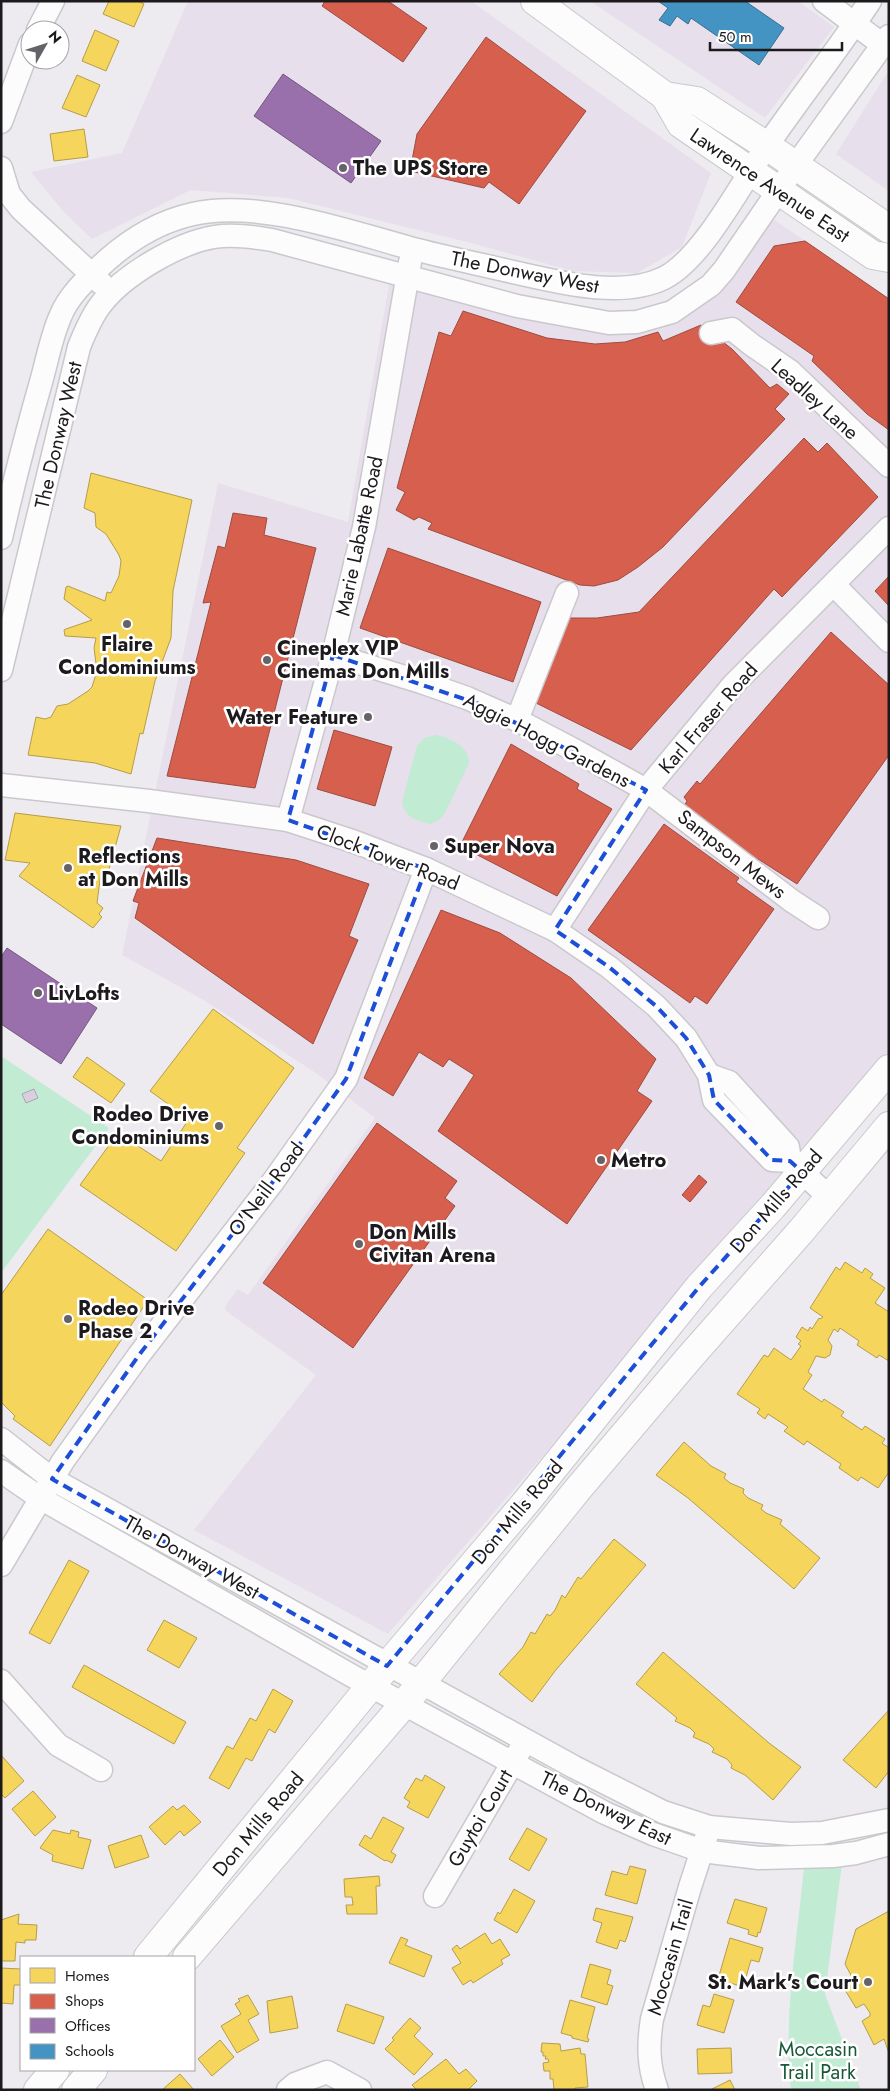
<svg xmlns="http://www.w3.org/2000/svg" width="890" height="2091" viewBox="0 0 890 2091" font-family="Jost,sans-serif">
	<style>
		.built { fill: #e7dfeb }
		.green { fill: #c2ebd4 }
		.homes { fill: #f6d55c; stroke: #b59d49 }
		.shops { fill: #d6604d; stroke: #9e4b3f }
		.offices { fill: #9970ab; stroke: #745681 }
		.schools { fill: #4393c3; stroke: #386f92 }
		.building { fill: #dacfe0; stroke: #a9a6aa }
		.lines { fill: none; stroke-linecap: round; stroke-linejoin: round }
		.minor-casing { stroke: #cac8cc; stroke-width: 25 }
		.major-casing { stroke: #cac8cc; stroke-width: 30 }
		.minor { stroke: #fcfcfd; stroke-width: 22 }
		.major { stroke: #fcfcfd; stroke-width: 28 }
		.marked { fill: none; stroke: #1d4ed8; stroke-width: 4; stroke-dasharray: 10 6; stroke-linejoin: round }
		.poi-dot { fill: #666368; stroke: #fff; stroke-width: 2 }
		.labels { text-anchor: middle; stroke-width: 5; stroke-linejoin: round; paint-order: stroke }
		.poi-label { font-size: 20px; font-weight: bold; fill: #1d1a1e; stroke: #fff; text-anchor: start }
		.street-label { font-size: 20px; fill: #1d1a1e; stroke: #fff }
		.park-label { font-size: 20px; fill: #165939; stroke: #fff }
	</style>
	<rect width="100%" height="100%" fill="#eeebf0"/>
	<g class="built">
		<path d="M188,1H471L711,173L682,247L637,273L573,271L471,243L288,198L191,190L92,239L62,210L31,172L122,153Z"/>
		<path d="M590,1H798L834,27L765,118Z"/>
		<path d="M889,70V191L836,154Z"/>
		<path d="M770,217L889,298V1051L636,1349L388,1634L194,1530L316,1375L226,1311L225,1306L238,1289L248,1295L375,1118L316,1073L202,999L122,955L218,483L348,522L389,285L448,288L618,329L675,320L724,287Z"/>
	</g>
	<g class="green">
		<path d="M436,735C451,739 468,745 469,763L444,815L438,821L430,824C416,821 404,816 402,802L417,746L424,738Z"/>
		<path d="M1,1056L109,1128L1,1273Z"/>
		<path d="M842,1863L825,1994L861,2090H791C783,2016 797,1941 804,1867Z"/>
	</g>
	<g class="homes">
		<path d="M109,1H138L144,4L134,27L103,14Z"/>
		<path d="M95,30L119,41L106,71L82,61Z"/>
		<path d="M77,75L100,85L86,117L62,108Z"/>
		<path d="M84,129L88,157L54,161L50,134Z"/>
		<path d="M91,473L192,500L173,591L171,638L155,681L143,734L140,733L131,774L95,763L28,755L36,717L45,719L51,717L57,706L68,704L88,691L92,687L97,671L94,648L96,638L65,636L64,630L66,629L92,620L64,599L66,587L68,586L105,601L107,592L111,593L119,576L121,561L119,555L106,534L96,527L95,513L84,508Z"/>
		<path d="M15,813L121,826L108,873L101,872L97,903L103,908L99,914L102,917L93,928L19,876L30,863L5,860Z"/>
		<path d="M213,1009L294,1068L237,1148L245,1153L176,1251L80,1185L118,1133L161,1161L189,1119L150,1091Z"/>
		<path d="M87,1057L125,1084L111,1103L73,1077Z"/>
		<path d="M48,1229L148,1300L50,1446L13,1419L15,1416L1,1402V1295Z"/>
		<path d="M845,1262L862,1273L865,1268L873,1274L870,1278L885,1288L875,1303L889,1312V1361L879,1355L877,1358L857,1345L859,1341L840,1328L838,1332L834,1329L828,1340L832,1346L830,1355L825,1358L816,1356L808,1372L812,1375L803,1389L822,1402L824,1399L844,1412L841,1416L862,1430L865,1426L885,1439L882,1443L889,1448V1472L878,1488L861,1477L858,1481L839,1468L841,1464L807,1441L804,1445L784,1431L788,1427L768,1414L765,1419L757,1413L760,1409L737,1394L764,1355L768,1357L774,1348L791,1360L801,1346L798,1344L801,1341L796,1337L802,1327L808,1331L810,1327L812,1329L819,1318L820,1319L823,1317L810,1308L836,1267L840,1270Z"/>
		<path d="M684,1442L711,1466L726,1474L724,1478L730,1483L744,1489L743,1493L748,1498L763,1505L761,1509L766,1513L782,1520L780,1524L820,1558L794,1589L688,1498L656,1475Z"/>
		<path d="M614,1539L646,1565L555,1671L532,1702L499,1674L523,1647L531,1632L535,1634L547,1614L550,1616L555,1610L562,1595L565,1598L578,1577L581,1579Z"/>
		<path d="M69,1560L89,1571L50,1644L29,1633Z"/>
		<path d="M164,1620L197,1638L179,1668L147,1650Z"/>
		<path d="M663,1652L769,1743L801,1767L773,1800L745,1775L731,1768L732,1765L727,1759L712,1752L714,1749L709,1744L693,1737L695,1733L690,1728L675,1721L677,1718L636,1684Z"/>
		<path d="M84,1665L186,1722L174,1744L72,1687Z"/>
		<path d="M273,1689L293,1701L275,1733L269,1729L252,1761L246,1758L229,1789L209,1778L227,1746L233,1749L250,1718L256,1721Z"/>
		<path d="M889,1710V1771L876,1788L843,1760Z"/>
		<path d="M1,1755L24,1781L5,1798L1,1794Z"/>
		<path d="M425,1775L445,1787L428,1818L407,1807L410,1802L404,1798L416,1778L422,1781Z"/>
		<path d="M33,1791L56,1817L35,1836L12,1809Z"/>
		<path d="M184,1805L201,1822L184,1836L180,1831L165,1845L149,1827L173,1806L177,1810Z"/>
		<path d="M383,1817L404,1828L391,1852L396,1855L392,1863L386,1860L385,1861L359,1845L365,1835L371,1839Z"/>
		<path d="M527,1828L547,1839L529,1871L509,1859Z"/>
		<path d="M53,1830L70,1834L71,1830L79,1832L78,1837L91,1840L83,1869L52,1861L53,1855L40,1848Z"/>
		<path d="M141,1835L149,1857L115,1868L108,1846Z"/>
		<path d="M630,1866L646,1870L637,1904L605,1895L612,1871L627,1875Z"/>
		<path d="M379,1876L380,1886H376L377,1914H347L346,1905H353L352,1897H345L344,1879Z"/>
		<path d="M514,1889L535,1901L517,1933L494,1920L498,1912L500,1914Z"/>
		<path d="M735,1899L767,1908L760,1933L758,1932L757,1937L748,1934L749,1930L727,1923Z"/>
		<path d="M596,1908L633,1917L627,1937L625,1942L620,1940L617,1949L596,1942L602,1923L593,1920Z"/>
		<path d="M889,1911V2053L884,2039L874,2045L862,2021L870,2016V2013L864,2004L856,2008L842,1985L853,1979L845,1964L856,1929Z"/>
		<path d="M19,1914L18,1924L37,1925L36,1940H25V1943L16,1942L15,1961H1V1920Z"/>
		<path d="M485,1933L492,1944L500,1939L510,1955L501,1960L503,1964L473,1983L471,1980L463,1985L452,1968L461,1963L452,1949L457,1945L460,1949Z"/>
		<path d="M401,1937L408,1940L405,1945L432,1956L424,1977L389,1963Z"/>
		<path d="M730,1938L763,1948L759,1962L751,1960L743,1987L718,1979Z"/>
		<path d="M590,1964L611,1970L607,1984L613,1986L607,2005L581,1997Z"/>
		<path d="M1,1968L21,1969V1985H14L13,2004L1,2003Z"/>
		<path d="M714,1994L734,2000L724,2033L697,2025L703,2005L710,2007Z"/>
		<path d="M248,1995L259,2014L248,2020L259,2040L237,2053L221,2026L241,2014L235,2004L240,2001L238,1999Z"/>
		<path d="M292,1996L298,2028L270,2033L267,2001Z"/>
		<path d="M570,2000L595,2007L587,2038L589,2039L588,2042L572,2038V2036L561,2033Z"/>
		<path d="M346,2004L384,2017L374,2044L337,2031Z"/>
		<path d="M410,2018L421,2028L414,2036L433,2054L414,2075L385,2049L394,2040L392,2038Z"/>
		<path d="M220,2040L234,2057L212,2076L198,2059Z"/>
		<path d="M542,2043L560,2044L561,2051L580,2048L581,2054H585L588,2087L575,2088V2090H554L553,2079H550V2071H544L543,2063L549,2062L548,2059H545L546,2056H543V2052H541Z"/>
		<path d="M731,2048L732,2073L698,2074L697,2049Z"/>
		<path d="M446,2059L459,2074L466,2069L477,2081L468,2090H417L412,2085Z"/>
		<path d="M180,2074L194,2090H162Z"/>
		<path d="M730,2080L735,2090H710Z"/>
	</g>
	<g class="shops">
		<path d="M325,1H388L427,28L403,62L322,6Z"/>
		<path d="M486,37L586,111L519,204L489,182L484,188L410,171L417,134Z"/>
		<path d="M805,241L889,299V430L867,414L812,361L814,356L736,302L774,246Z"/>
		<path d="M463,311L547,338L595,344L625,342L658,332L663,341L701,325L732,349L770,388L777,384L789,394L775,409L785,419L663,547L638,567L618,580L594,586L580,585L428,529L432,523L419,517L414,520L396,510L405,492L397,488L439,332L451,336Z"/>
		<path d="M804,438L818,452L827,443L878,497L782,597L774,589L631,750L534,702L565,618H597L639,612Z"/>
		<path d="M233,513L267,518L264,535L316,548L255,788L167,776L211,602L203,603L218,546L225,548Z"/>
		<path d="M388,548L541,602L513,682L360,628Z"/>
		<path d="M889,576V606L875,591Z"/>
		<path d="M831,632L889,685V755L797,884L758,859L755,866L681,811L687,801L684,797L697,781L700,784Z"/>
		<path d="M334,730L392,747L375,806L317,789Z"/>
		<path d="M511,744L579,784L577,789L612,809L557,896L460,846Z"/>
		<path d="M664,824L739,878L736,882L774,909L707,1004L695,996L690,1003L588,930Z"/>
		<path d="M157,838L296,860L369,884L349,936L358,940L313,1044L135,918L139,903L133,901Z"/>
		<path d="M441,910L500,933L571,978L656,1059L637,1091L652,1101L567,1224L438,1131L474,1075L449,1059L443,1067L419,1052L393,1096L364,1078Z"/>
		<path d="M377,1123L457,1181L445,1198L455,1206L353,1348L263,1283Z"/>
		<path d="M699,1175L707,1182L690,1202L682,1195Z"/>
	</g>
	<g class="offices">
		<path d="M283,74L381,141L351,183L254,116Z"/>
		<path d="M7,948L97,1008L61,1064L1,1024V957Z"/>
	</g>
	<path class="schools" d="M658,1H745L784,28L759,65L691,18L688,24L677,16L670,26L659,20L668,8Z"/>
	<path class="building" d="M34,1089L38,1098L26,1103L22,1094Z"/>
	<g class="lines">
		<defs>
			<g id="minor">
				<path d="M824,1L883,45"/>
				<path d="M38,30L53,1"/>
				<path d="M1,122L30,44"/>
				<path d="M1,168L9,194L21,209L102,284"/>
				<path d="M711,333L732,329L752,345L790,371L889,466"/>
				<path d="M1,538C13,486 26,434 41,382C47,361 51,338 60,317C69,294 89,277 107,260C131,239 161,221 193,214C256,199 348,231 410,248C444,257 479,264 513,272C558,282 621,299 664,278C702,259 741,184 766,147C800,98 837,51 870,1"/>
				<path d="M834,585L889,641"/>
				<path d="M333,655L421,682L467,698L517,720L576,751L646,790L792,901L818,918"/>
				<path d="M1,670L79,347C85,332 92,315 102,303C125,274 178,243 214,237C233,234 253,237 272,240L517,306L609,323L637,322L672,312L711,285L724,270L796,165L889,36"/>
				<path d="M517,720L567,593"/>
				<path d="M1,785L149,801L288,820L355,842L426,869L555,930L609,967L656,1006L686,1038L709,1075L714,1100L772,1160L790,1161"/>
				<path d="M288,820L333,655L364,527L410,262"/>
				<path d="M555,930L646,790L733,685L889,528"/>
				<path d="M709,1075L729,1082L788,1147L790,1161L829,1197"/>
				<path d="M1,1439L52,1479L574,1767L663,1812L709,1827L791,1834L822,1833L889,1820"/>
				<path d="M1,1471L40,1498L354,1677L605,1813L653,1834L702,1851L759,1858L833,1856L856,1853L889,1844"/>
				<path d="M1,1565L63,1461L139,1355L272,1183L346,1079L426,869"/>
				<path d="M1,1681L58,1745L101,1770"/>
				<path d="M435,1896L520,1750"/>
				<path d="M288,2090L295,2084L327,2072L360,2090"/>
				<path d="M657,2090C648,2066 648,2044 652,2019L690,1887L706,1838"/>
			</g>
			<g id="major">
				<path d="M535,1L665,96L681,124L873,255L889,258"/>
				<path d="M665,96L697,101L767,146L889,229"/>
				<path d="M148,1957L387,1666L527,1501L699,1287L773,1206L889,1069"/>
				<path d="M187,1957L404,1704L578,1489L690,1357L802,1230L889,1126"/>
				<path d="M38,2090L55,2070"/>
				<path d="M76,2090L93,2070"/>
			</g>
		</defs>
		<use href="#minor" class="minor-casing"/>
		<use href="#major" class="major-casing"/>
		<use href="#minor" class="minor"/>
		<use href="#major" class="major"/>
	</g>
	<path class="marked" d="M333,655L479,704L646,790L555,930L609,967L656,1006L686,1038L709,1075L714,1100L772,1160L790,1161L802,1172L699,1287L387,1666L52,1479L139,1355L272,1183L346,1079L426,869L288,820Z"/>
	<g class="poi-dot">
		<circle cx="343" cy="168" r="5"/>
		<circle cx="127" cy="624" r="5"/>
		<circle cx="267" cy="660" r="5"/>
		<circle cx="368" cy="717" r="5"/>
		<circle cx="434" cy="846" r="5"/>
		<circle cx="68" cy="868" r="5"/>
		<circle cx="38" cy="993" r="5"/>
		<circle cx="219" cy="1126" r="5"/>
		<circle cx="601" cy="1160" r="5"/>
		<circle cx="359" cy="1244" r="5"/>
		<circle cx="68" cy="1319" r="5"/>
		<circle cx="868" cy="1982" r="5"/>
	</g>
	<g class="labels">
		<g class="poi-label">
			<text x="353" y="175">The UPS Store</text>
			<text x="127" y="651" text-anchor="middle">Flaire<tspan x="127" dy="23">Condominiums</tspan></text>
			<text x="277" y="655">Cineplex VIP<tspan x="277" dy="23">Cinemas Don Mills</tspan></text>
			<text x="358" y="724" text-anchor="end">Water Feature</text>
			<text x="444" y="853">Super Nova</text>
			<text x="78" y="863">Reflections<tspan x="78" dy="23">at Don Mills</tspan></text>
			<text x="48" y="1000">LivLofts</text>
			<text x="209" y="1121" text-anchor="end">Rodeo Drive<tspan x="209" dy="23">Condominiums</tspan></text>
			<text x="611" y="1167">Metro</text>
			<text x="369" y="1239">Don Mills<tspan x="369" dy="23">Civitan Arena</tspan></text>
			<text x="78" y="1315">Rodeo Drive<tspan x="78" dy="23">Phase 2</tspan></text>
			<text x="858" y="1989" text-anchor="end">St. Mark's Court</text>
		</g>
		<g class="street-label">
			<text transform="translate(770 185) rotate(34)" y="7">Lawrence Avenue East</text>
			<text transform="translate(525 272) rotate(11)" y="7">The Donway West</text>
			<text transform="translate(815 399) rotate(42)" y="7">Leadley Lane</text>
			<text transform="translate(58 435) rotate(-77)" y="7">The Donway West</text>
			<text transform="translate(359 536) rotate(-78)" y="7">Marie Labatte Road</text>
			<text transform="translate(708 718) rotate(-49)" y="7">Karl Fraser Road</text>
			<text transform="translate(547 740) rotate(27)" y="7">Aggie Hogg Gardens</text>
			<text transform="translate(732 854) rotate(38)" y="7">Sampson Mews</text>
			<text transform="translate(388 857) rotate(21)" y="7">Clock Tower Road</text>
			<text transform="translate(266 1189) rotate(-53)" y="7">O'Neill Road</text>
			<text transform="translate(776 1201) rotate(-49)" y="7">Don Mills Road</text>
			<text transform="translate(517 1512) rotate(-50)" y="7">Don Mills Road</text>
			<text transform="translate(192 1557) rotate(29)" y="7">The Donway West</text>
			<text transform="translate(606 1808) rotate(26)" y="7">The Donway East</text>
			<text transform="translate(480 1818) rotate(-60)" y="7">Guytoi Court</text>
			<text transform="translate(258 1824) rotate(-50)" y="7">Don Mills Road</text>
			<text transform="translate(670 1957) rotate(-74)" y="7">Moccasin Trail</text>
		</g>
		<g class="park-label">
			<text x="818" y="2056">Moccasin<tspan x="818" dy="23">Trail Park</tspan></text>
		</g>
	</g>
	<rect width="890" height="2091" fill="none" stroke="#1d1a1e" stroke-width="5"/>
	<rect x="20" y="1956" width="175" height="115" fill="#ffffff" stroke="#a5a3a5"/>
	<rect x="30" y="1968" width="25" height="15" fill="#f6d55c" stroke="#a5a3a5"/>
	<text x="65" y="1981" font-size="15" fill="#1d1a1e">Homes</text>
	<rect x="30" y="1994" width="25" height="15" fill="#d6604d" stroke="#a5a3a5"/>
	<text x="65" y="2006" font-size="15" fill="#1d1a1e">Shops</text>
	<rect x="30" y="2018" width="25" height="15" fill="#9970ab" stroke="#a5a3a5"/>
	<text x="65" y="2031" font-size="15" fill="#1d1a1e">Offices</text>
	<rect x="30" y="2044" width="25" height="15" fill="#4393c3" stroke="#a5a3a5"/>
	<text x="65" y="2056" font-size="15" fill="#1d1a1e">Schools</text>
	<g transform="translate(45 45) rotate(51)"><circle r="24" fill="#ffffff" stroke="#a5a3a5"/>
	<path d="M0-4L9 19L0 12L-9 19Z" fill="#666368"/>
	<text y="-8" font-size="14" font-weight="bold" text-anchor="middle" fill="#1d1a1e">N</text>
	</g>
	<path d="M710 42v8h132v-8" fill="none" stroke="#1d1a1e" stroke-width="2.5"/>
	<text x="718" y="42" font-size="15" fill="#1d1a1e" stroke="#ffffff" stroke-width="4" paint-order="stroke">50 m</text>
</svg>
